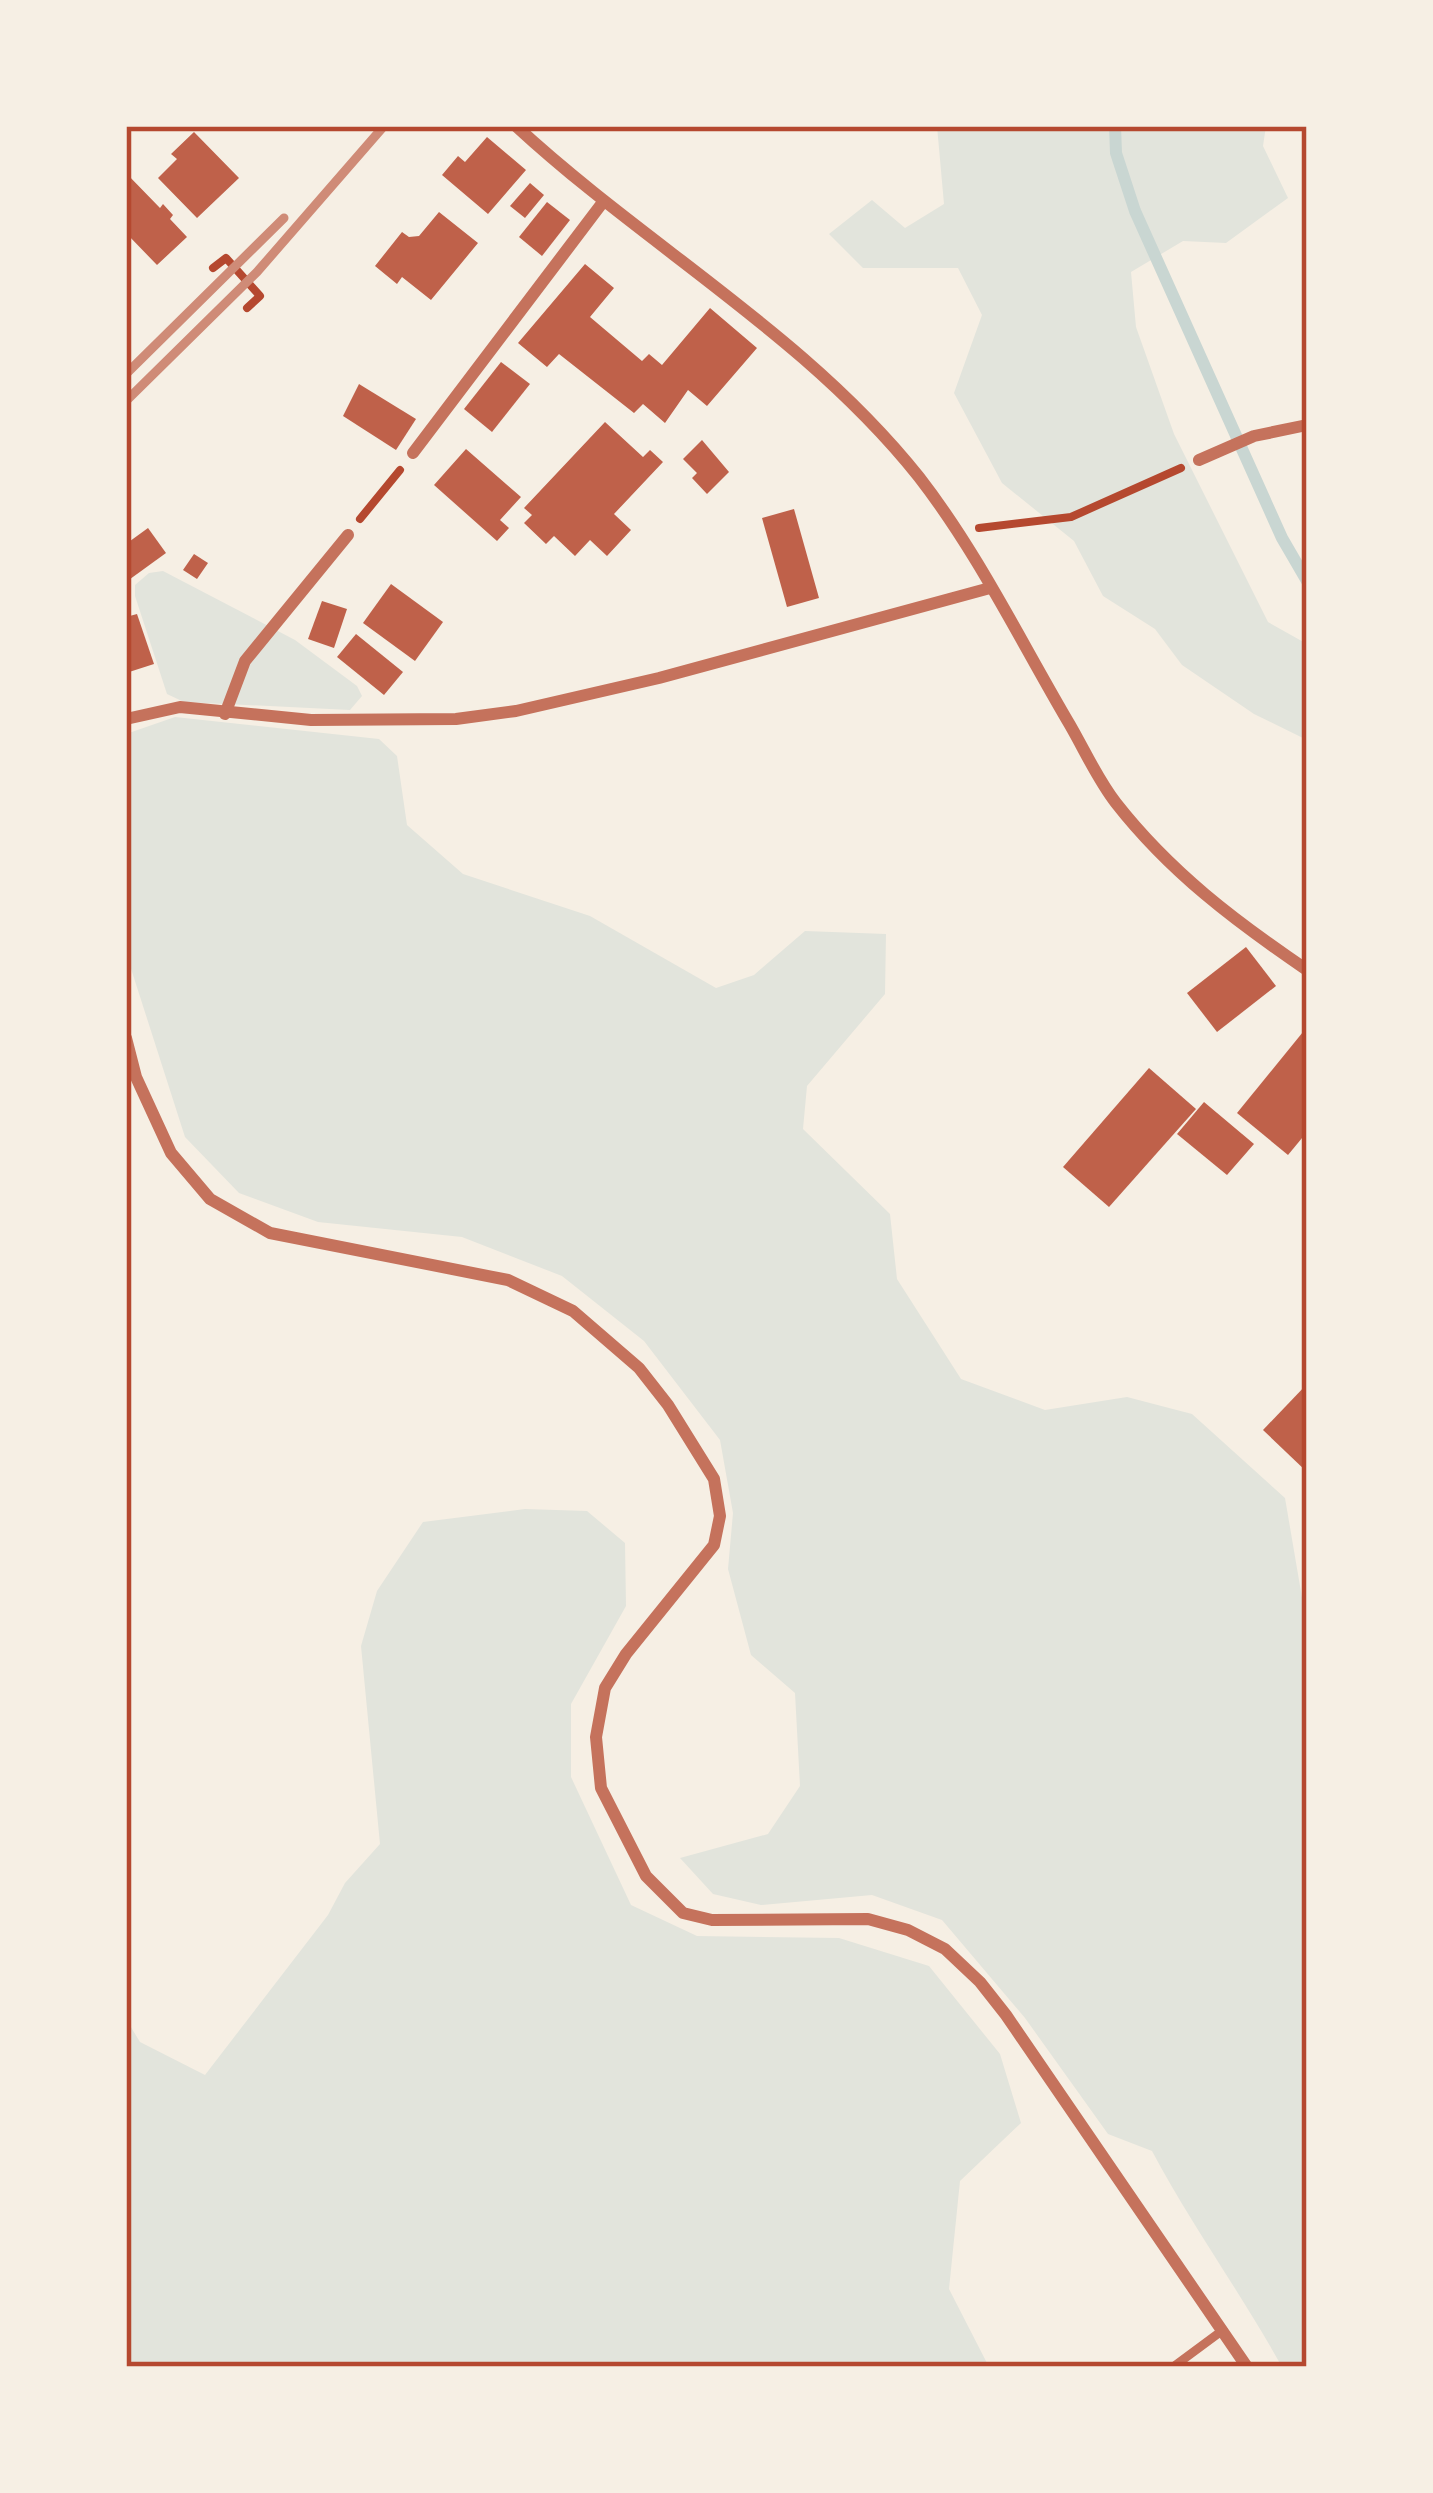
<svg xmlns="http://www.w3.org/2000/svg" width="1433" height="2493" viewBox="0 0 1433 2493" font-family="Literata,serif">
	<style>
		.green { fill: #e2e4dc }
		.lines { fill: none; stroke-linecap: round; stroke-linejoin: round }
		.stream { stroke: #c9d6d2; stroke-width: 12 }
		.building { fill: #bf614a }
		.path { stroke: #b5482f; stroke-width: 8 }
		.service { stroke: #c5725c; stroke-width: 9 }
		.minor { stroke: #c5725c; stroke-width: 12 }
		.rail { stroke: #cf8b77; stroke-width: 9 }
		.neatline { fill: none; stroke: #b5482f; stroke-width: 4.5 }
	</style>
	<rect width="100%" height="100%" fill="#f6efe4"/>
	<g class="green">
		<path d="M937,126H1266L1263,146L1288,198L1226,243L1183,241L1131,272L1136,327L1174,434L1268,622L1307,644V740L1254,714L1182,665L1155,629L1103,596L1074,541L1002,483L954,393L982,315L958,268H863L829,234L872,200L905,228L944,204Z"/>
		<path d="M163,571L295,640L357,686L362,696L350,710L184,702L167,694L135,596V585L149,573Z"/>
		<path d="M175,717L379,739L397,756L407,825L463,874L590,916L716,988L754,975L805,931L886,934L885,994L807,1086L803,1129L890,1214L897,1279L961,1379L1045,1410L1127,1397L1192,1414L1285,1498L1307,1627V2367H1282C1241,2293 1192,2226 1152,2151L1108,2134L1025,2018L942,1920L872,1895L761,1905L713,1894L680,1858L768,1834L800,1786L795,1693L751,1655L728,1569L733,1513L720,1440L644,1341L562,1276L462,1237L318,1222L239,1193L185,1137L126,953V734Z"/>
		<path d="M525,1509L587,1511L625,1543L626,1606L571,1704V1777L631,1905L697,1936L839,1938L929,1966L1000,2054L1021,2123L960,2181L949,2289L989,2367H126V2019L140,2042L205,2075L328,1915L345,1883L380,1844L361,1646L377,1591L423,1522Z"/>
	</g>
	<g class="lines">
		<path class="stream" d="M1115,126L1116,153L1135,211L1282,538L1307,581"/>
	</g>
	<g class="building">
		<path d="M194,132L239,178L197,218L158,178L177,159L171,154Z"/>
		<path d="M487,137L526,170L488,214L442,175L458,156L465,162Z"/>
		<path d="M126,173L160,208L163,204L173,215L170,219L187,237L157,265L126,233Z"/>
		<path d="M530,183L544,195L525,218L510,206Z"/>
		<path d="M547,202L570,220L542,256L519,237Z"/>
		<path d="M439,212L478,243L431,300L402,277L397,284L375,266L402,232L409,237L419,236Z"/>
		<path d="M585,264L614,288L590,317L642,361L649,354L662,365L710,308L757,348L707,406L688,390L665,423L643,404L634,413L559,354L547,367L518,343Z"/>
		<path d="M501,362L530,384L492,432L464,409Z"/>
		<path d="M359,384L416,419L396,450L343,416Z"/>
		<path d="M605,422L643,457L650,450L663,462L614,514L631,530L607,556L590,540L575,556L554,536L546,544L524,523L532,515L524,508Z"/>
		<path d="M702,440L729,472L707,494L692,478L697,473L683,459Z"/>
		<path d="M466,449L521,497L500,520L509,528L497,541L434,485Z"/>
		<path d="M794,509L819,598L787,607L762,518Z"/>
		<path d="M148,528L166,553L126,582V544Z"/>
		<path d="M194,554L208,563L197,579L183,570Z"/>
		<path d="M391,584L443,622L415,661L363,623Z"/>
		<path d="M322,601L347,609L334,648L308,639Z"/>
		<path d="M137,614L154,664L126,673V617Z"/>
		<path d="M356,634L403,672L384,695L337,657Z"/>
		<path d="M1246,947L1276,986L1217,1032L1187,993Z"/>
		<path d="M1307,1027V1132L1288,1155L1237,1113Z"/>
		<path d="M1149,1068L1196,1109L1109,1207L1063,1167Z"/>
		<path d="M1204,1102L1254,1144L1227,1175L1177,1134Z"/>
		<path d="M1307,1384V1472L1263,1430Z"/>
	</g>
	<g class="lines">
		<g class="path">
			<path d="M213,268L226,258L260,296L247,308"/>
			<path d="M360,519L400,470"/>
			<path d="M979,528L1071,517L1181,468"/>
		</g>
		<path class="service" d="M1173,2367L1223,2330"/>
		<g class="minor">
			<path d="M516,126C647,247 807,336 919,477C978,553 1021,642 1070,725C1085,751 1098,780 1116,803C1170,872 1235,921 1307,970"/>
			<path d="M413,453L603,202"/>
			<path d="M1199,460L1254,436L1307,425"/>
			<path d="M225,714L245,661L348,535"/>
			<path d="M126,719L180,707L311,720L456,719L516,711L659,678L990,588"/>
			<path d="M126,1038L136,1077L171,1153L210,1199L270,1233L508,1280L573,1311L639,1368L668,1405L714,1479L720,1516L714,1545L626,1654L605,1688L596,1737L601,1788L646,1876L683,1913L712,1920L868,1919L908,1930L945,1949L980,1982L1006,2015L1247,2367"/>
		</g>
		<g class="rail">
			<path d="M126,374L284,218"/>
			<path d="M126,401L257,272L384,126"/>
		</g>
	</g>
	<rect width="1433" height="2493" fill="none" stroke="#f6efe4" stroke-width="258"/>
	<rect x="129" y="129" width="1175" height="2235" class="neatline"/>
</svg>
